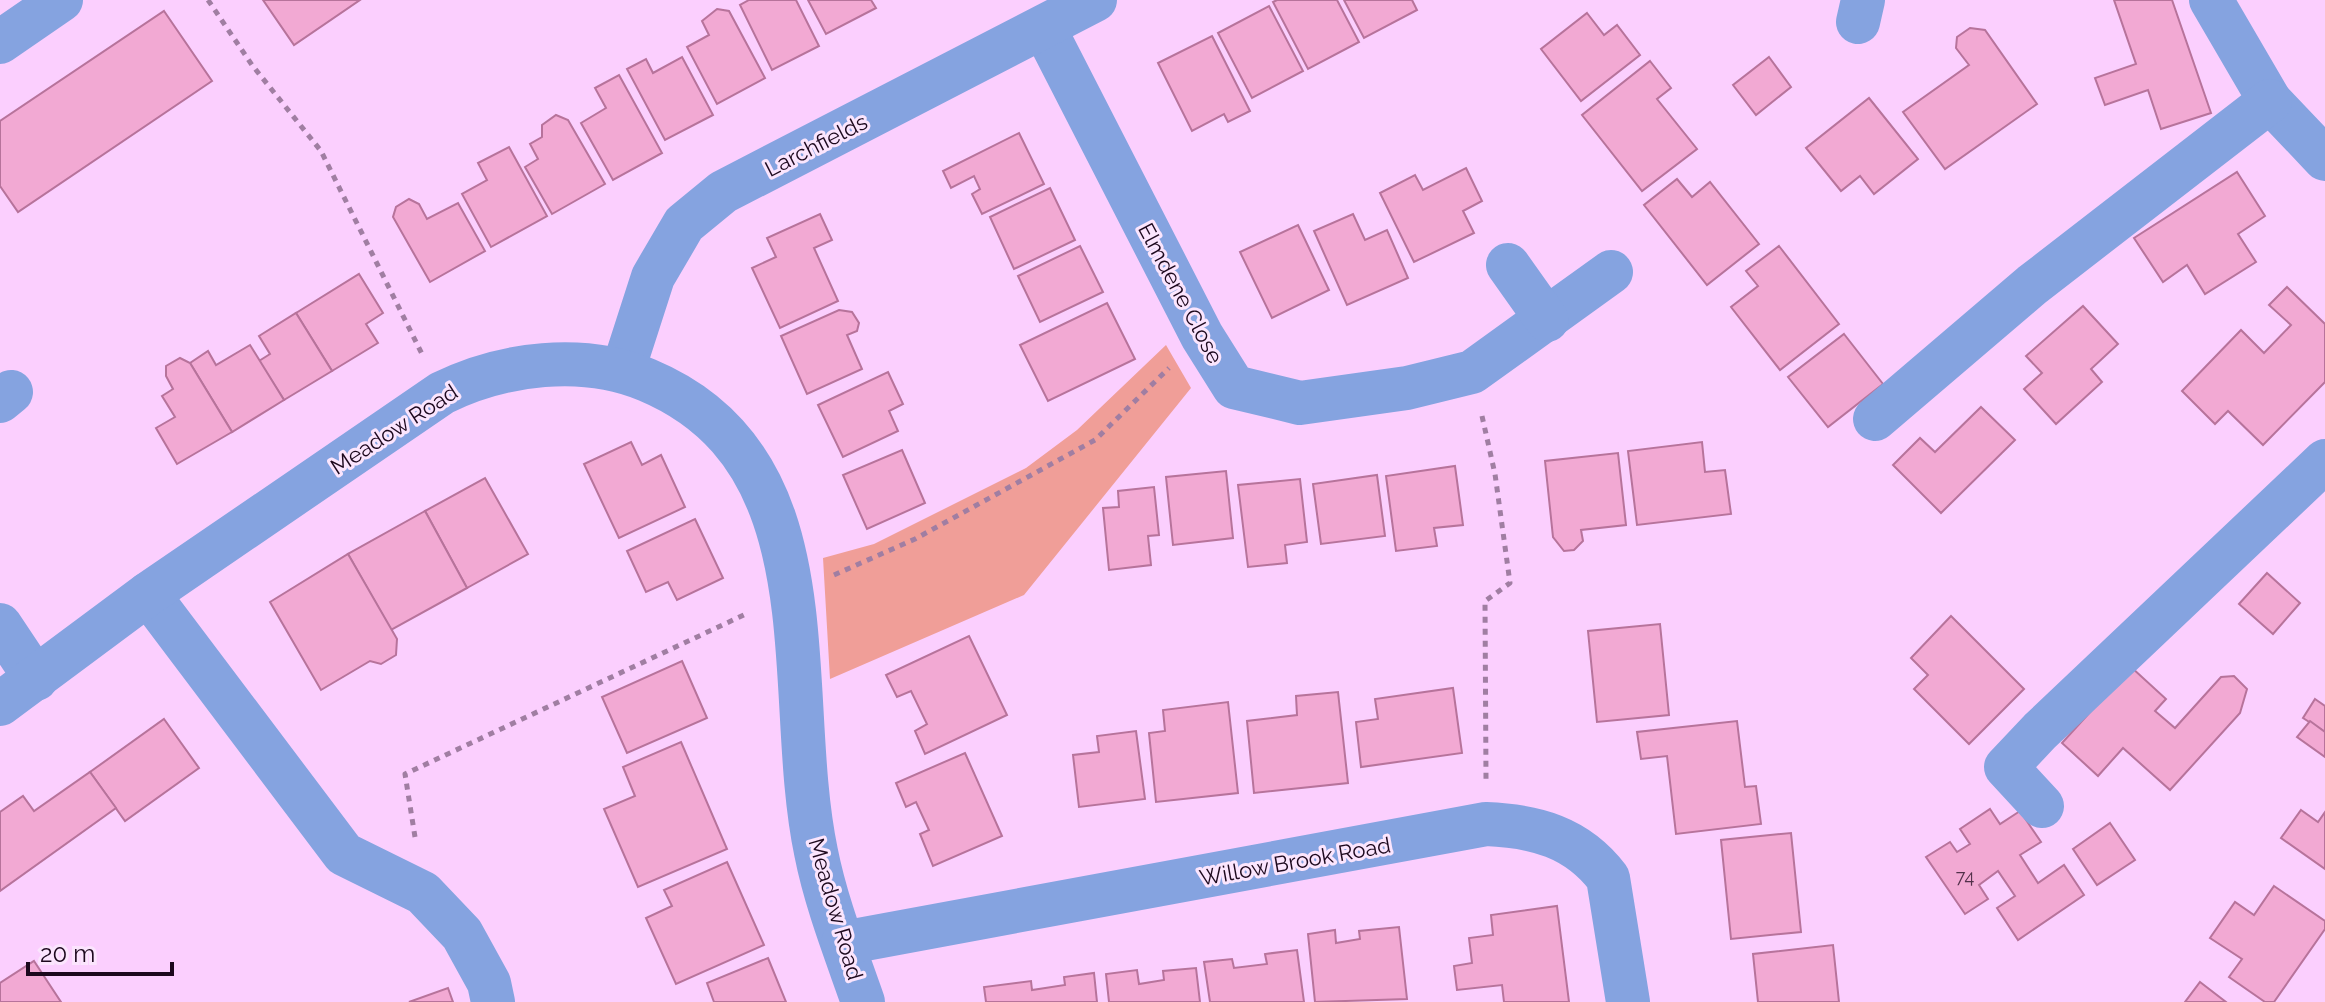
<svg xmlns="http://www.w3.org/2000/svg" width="2325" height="1002" viewBox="0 0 2325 1002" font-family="Raleway,sans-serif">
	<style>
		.green { fill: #f09e98 }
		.building { fill: #f2a9d3; stroke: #b7739b; stroke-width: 2 }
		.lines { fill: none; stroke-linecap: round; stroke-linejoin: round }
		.path { stroke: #a07ea2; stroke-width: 5; stroke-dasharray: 6 6; stroke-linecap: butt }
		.minor { stroke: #85a3e0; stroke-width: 44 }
		.labels { text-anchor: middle; stroke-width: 6; stroke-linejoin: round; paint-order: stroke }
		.number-label { font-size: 18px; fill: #52304a }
		.street-label { font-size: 22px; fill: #1c081d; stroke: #fbe5fd }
	</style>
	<rect width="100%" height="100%" fill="#fbcffe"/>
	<path class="green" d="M1166,345L1191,388L1024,595L830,679L823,558L874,544L1026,468L1077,430Z"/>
	<g class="building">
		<path d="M263,0H360L294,45Z"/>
		<path d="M749,0H796L819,46L772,70L740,5Z"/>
		<path d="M808,0H871L876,8L826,34Z"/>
		<path d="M1277,0H1337L1359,42L1308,69L1273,2Z"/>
		<path d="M1344,0H1412L1417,10L1364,38Z"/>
		<path d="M2114,0H2172L2211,113L2161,129L2148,90L2105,105L2095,78L2136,64Z"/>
		<path d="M1269,6L1303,71L1252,98L1218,33Z"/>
		<path d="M717,9L729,11L765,78L717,104L687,47L709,35L702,21Z"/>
		<path d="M164,11L212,81L18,212L0,186V121Z"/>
		<path d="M1587,13L1604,35L1617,25L1640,55L1581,101L1541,49Z"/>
		<path d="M1970,28L1985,30L2037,104L1945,169L1903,112L1969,65L1956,48L1957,37Z"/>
		<path d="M1212,36L1250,111L1228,122L1224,114L1192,131L1158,63Z"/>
		<path d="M682,57L713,115L665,140L627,69L646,59L653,73Z"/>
		<path d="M1769,57L1791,87L1756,115L1733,85Z"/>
		<path d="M1650,61L1671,88L1657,99L1697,149L1642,191L1582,115Z"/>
		<path d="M619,75L662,153L613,180L581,123L606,108L595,88Z"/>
		<path d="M1869,98L1918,159L1874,194L1860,176L1841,191L1806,148Z"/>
		<path d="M556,115L568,120L605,184L552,214L525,167L538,159L530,144L542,137V125Z"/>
		<path d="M1019,133L1044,184L982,214L972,194L980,189L974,176L951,188L943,171Z"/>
		<path d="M509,147L547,216L491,247L462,194L487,180L478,163Z"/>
		<path d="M1466,168L1482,201L1463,211L1474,233L1414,262L1380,193L1415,175L1423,190Z"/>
		<path d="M2237,172L2265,216L2238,234L2256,262L2205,294L2187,265L2163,282L2134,238Z"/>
		<path d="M1677,179L1692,197L1710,182L1759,244L1707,285L1644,205Z"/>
		<path d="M1050,188L1075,240L1014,269L990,217Z"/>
		<path d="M409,199L419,204L427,219L458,203L485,251L430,282L393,217L396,207Z"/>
		<path d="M820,214L832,240L814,248L838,301L780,328L752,268L776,257L767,238Z"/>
		<path d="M1353,214L1365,240L1387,230L1408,278L1347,305L1314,231Z"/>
		<path d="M1298,225L1329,290L1272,318L1240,252Z"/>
		<path d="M1080,246L1103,292L1040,322L1018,276Z"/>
		<path d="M1779,246L1839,324L1780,370L1731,307L1758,286L1746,271Z"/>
		<path d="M359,274L383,313L366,324L378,343L332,371L296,313Z"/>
		<path d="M2287,287L2325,324V382L2263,445L2228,411L2215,424L2182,391L2241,330L2264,353L2291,325L2269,305Z"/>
		<path d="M1107,303L1135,359L1048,401L1020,345Z"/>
		<path d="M2083,306L2118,344L2091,369L2102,382L2056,424L2024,389L2042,373L2026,356Z"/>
		<path d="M839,310L852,312L859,323L857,331L847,335L862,369L807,394L781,336Z"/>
		<path d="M296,313L332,371L284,400L259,361L270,354L259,336Z"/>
		<path d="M1844,334L1883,384L1828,427L1788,377Z"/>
		<path d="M250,345L284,400L232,432L190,363L208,351L216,365Z"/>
		<path d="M180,358L190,363L232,432L177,464L156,428L175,417L162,396L173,389L166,376V366Z"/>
		<path d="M888,372L903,404L889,411L898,431L843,457L818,405Z"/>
		<path d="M1981,407L2015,440L1941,513L1893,465L1920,438L1935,452Z"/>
		<path d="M631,442L642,465L661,455L685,507L619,538L584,464Z"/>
		<path d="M1702,442L1705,472L1725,470L1731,514L1637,525L1628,451Z"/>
		<path d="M902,450L925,503L867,529L843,475Z"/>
		<path d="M1618,453L1626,525L1581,530L1583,541L1574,550L1564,551L1553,537L1545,461Z"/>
		<path d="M1455,466L1463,525L1434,528L1437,546L1396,551L1386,476Z"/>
		<path d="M1226,471L1233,538L1173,545L1166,477Z"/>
		<path d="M1377,475L1385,536L1321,544L1313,484Z"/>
		<path d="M485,478L528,554L467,588L425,511Z"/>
		<path d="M1300,479L1307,542L1285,545L1287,563L1248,567L1238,485Z"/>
		<path d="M1154,487L1159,535L1148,536L1151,565L1109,570L1103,508L1119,507L1118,491Z"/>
		<path d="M425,511L467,588L391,630L348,554Z"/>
		<path d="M695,519L723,578L677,600L668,582L646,592L627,551Z"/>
		<path d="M348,554L397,639L396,655L381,664L370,661L321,690L270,602Z"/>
		<path d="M2267,573L2300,603L2273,634L2239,604Z"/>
		<path d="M1951,616L2024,689L1969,744L1914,689L1928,675L1911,658Z"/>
		<path d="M1660,624L1669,715L1597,722L1588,631Z"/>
		<path d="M969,636L1007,715L925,754L915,731L927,724L911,691L897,697L886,675Z"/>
		<path d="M682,661L707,718L627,753L602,697Z"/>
		<path d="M2131,667L2166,699L2155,711L2175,728L2221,677L2234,676L2247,689L2240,713L2170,790L2123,748L2098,776L2062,743Z"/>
		<path d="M1453,688L1462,753L1361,767L1356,722L1378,719L1375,699Z"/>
		<path d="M1338,692L1348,783L1254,793L1247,721L1297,715L1296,696Z"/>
		<path d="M2315,699L2325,706V732L2303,718Z"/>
		<path d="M1228,702L1238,793L1156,802L1149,733L1165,731L1163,710Z"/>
		<path d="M164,719L199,768L125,821L90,772Z"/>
		<path d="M1737,721L1745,787L1756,786L1761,824L1676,834L1667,756L1641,759L1637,732Z"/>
		<path d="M2310,721L2325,732V757L2297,737Z"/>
		<path d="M1136,731L1145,799L1079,807L1073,755L1099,752L1097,736Z"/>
		<path d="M681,742L727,849L638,887L604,809L635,796L623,767Z"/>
		<path d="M965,753L1002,836L933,866L920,834L929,830L916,802L906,807L896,783Z"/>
		<path d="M90,772L116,808L0,891V812L23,796L34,811Z"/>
		<path d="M1990,809L2000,824L2020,811L2041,842L2020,855L2038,883L2064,865L2084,895L2018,940L1997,908L2015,896L1998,871L1979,885L1988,899L1965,914L1926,857L1950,842L1957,852L1970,844L1960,829Z"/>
		<path d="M2301,810L2318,822L2325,812V869L2281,838Z"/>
		<path d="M2110,823L2135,860L2097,885L2073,849Z"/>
		<path d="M1791,833L1801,932L1731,939L1721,840Z"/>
		<path d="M727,862L764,945L676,984L646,918L672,906L664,890Z"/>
		<path d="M2274,886L2325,921V929L2274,1002H2265L2229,977L2242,959L2210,938L2235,902L2254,915Z"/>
		<path d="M1557,906L1569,1002H1504L1502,985L1457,990L1454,966L1472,963L1469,938L1493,935L1491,915Z"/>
		<path d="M1399,927L1407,999L1315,1002L1308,934L1335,930L1336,943L1360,939L1359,931Z"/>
		<path d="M1833,945L1839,1002H1758L1753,954Z"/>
		<path d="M1297,950L1304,1002H1210L1204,962L1232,959L1234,968L1267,964L1265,954Z"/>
		<path d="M768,958L786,1002H714L707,983Z"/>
		<path d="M34,961L61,1002H0V983Z"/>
		<path d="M1196,968L1200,1002H1109L1106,974L1137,970L1139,984L1164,980L1163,971Z"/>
		<path d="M1094,973L1097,1002H986L984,987L1031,981L1032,990L1065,985L1064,977Z"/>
		<path d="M2200,982L2226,1002H2185Z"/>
		<path d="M448,988L453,1002H409Z"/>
	</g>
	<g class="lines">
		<g class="path">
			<path d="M208,0L252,65L321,151L422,354"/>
			<path d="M1482,416L1495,474L1510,583L1485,601L1486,779"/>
			<path d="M834,575L915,539L1095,440L1169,368"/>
			<path d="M415,837L405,774L748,613"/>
		</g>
		<g class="minor">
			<path d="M2211,0L2270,101L2325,159"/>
			<path d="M1858,22L1863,0"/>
			<path d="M1044,28L1202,336L1234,387L1300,403L1407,388L1472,372L1611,272"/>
			<path d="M0,42L61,0"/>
			<path d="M1508,265L1547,320"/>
			<path d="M623,370L653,277L684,224L723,192L1095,0"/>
			<path d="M0,401L11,392"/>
			<path d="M1875,419L2032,285L2270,101"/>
			<path d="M148,594L344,854L423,893L462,934L489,983L493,1002"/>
			<path d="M0,625L36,679"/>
			<path d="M0,704L148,594L442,393C503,363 583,353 647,380C838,460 782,690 816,852C826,903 846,953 863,1002"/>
			<path d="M2042,806L2006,767L2040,731L2325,461"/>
			<path d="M843,943L1486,824C1535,826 1577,837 1608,878L1628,1002"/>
		</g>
	</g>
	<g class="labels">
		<g class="number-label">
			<text x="1965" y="883">74</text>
		</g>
		<g class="street-label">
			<text transform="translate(816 145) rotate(-27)" y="8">Larchfields</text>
			<text transform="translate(1181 293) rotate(62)" y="8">Elmdene Close</text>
			<text transform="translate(394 429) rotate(-33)" y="8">Meadow Road</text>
			<text transform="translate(1295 861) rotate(-10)" y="8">Willow Brook Road</text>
			<text transform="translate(836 909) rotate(74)" y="8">Meadow Road</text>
		</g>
	</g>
	<path d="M28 962v12h144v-12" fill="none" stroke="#1c081d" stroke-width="4"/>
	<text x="40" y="962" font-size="24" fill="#1c081d" stroke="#fbe5fd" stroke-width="6" paint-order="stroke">20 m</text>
</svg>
